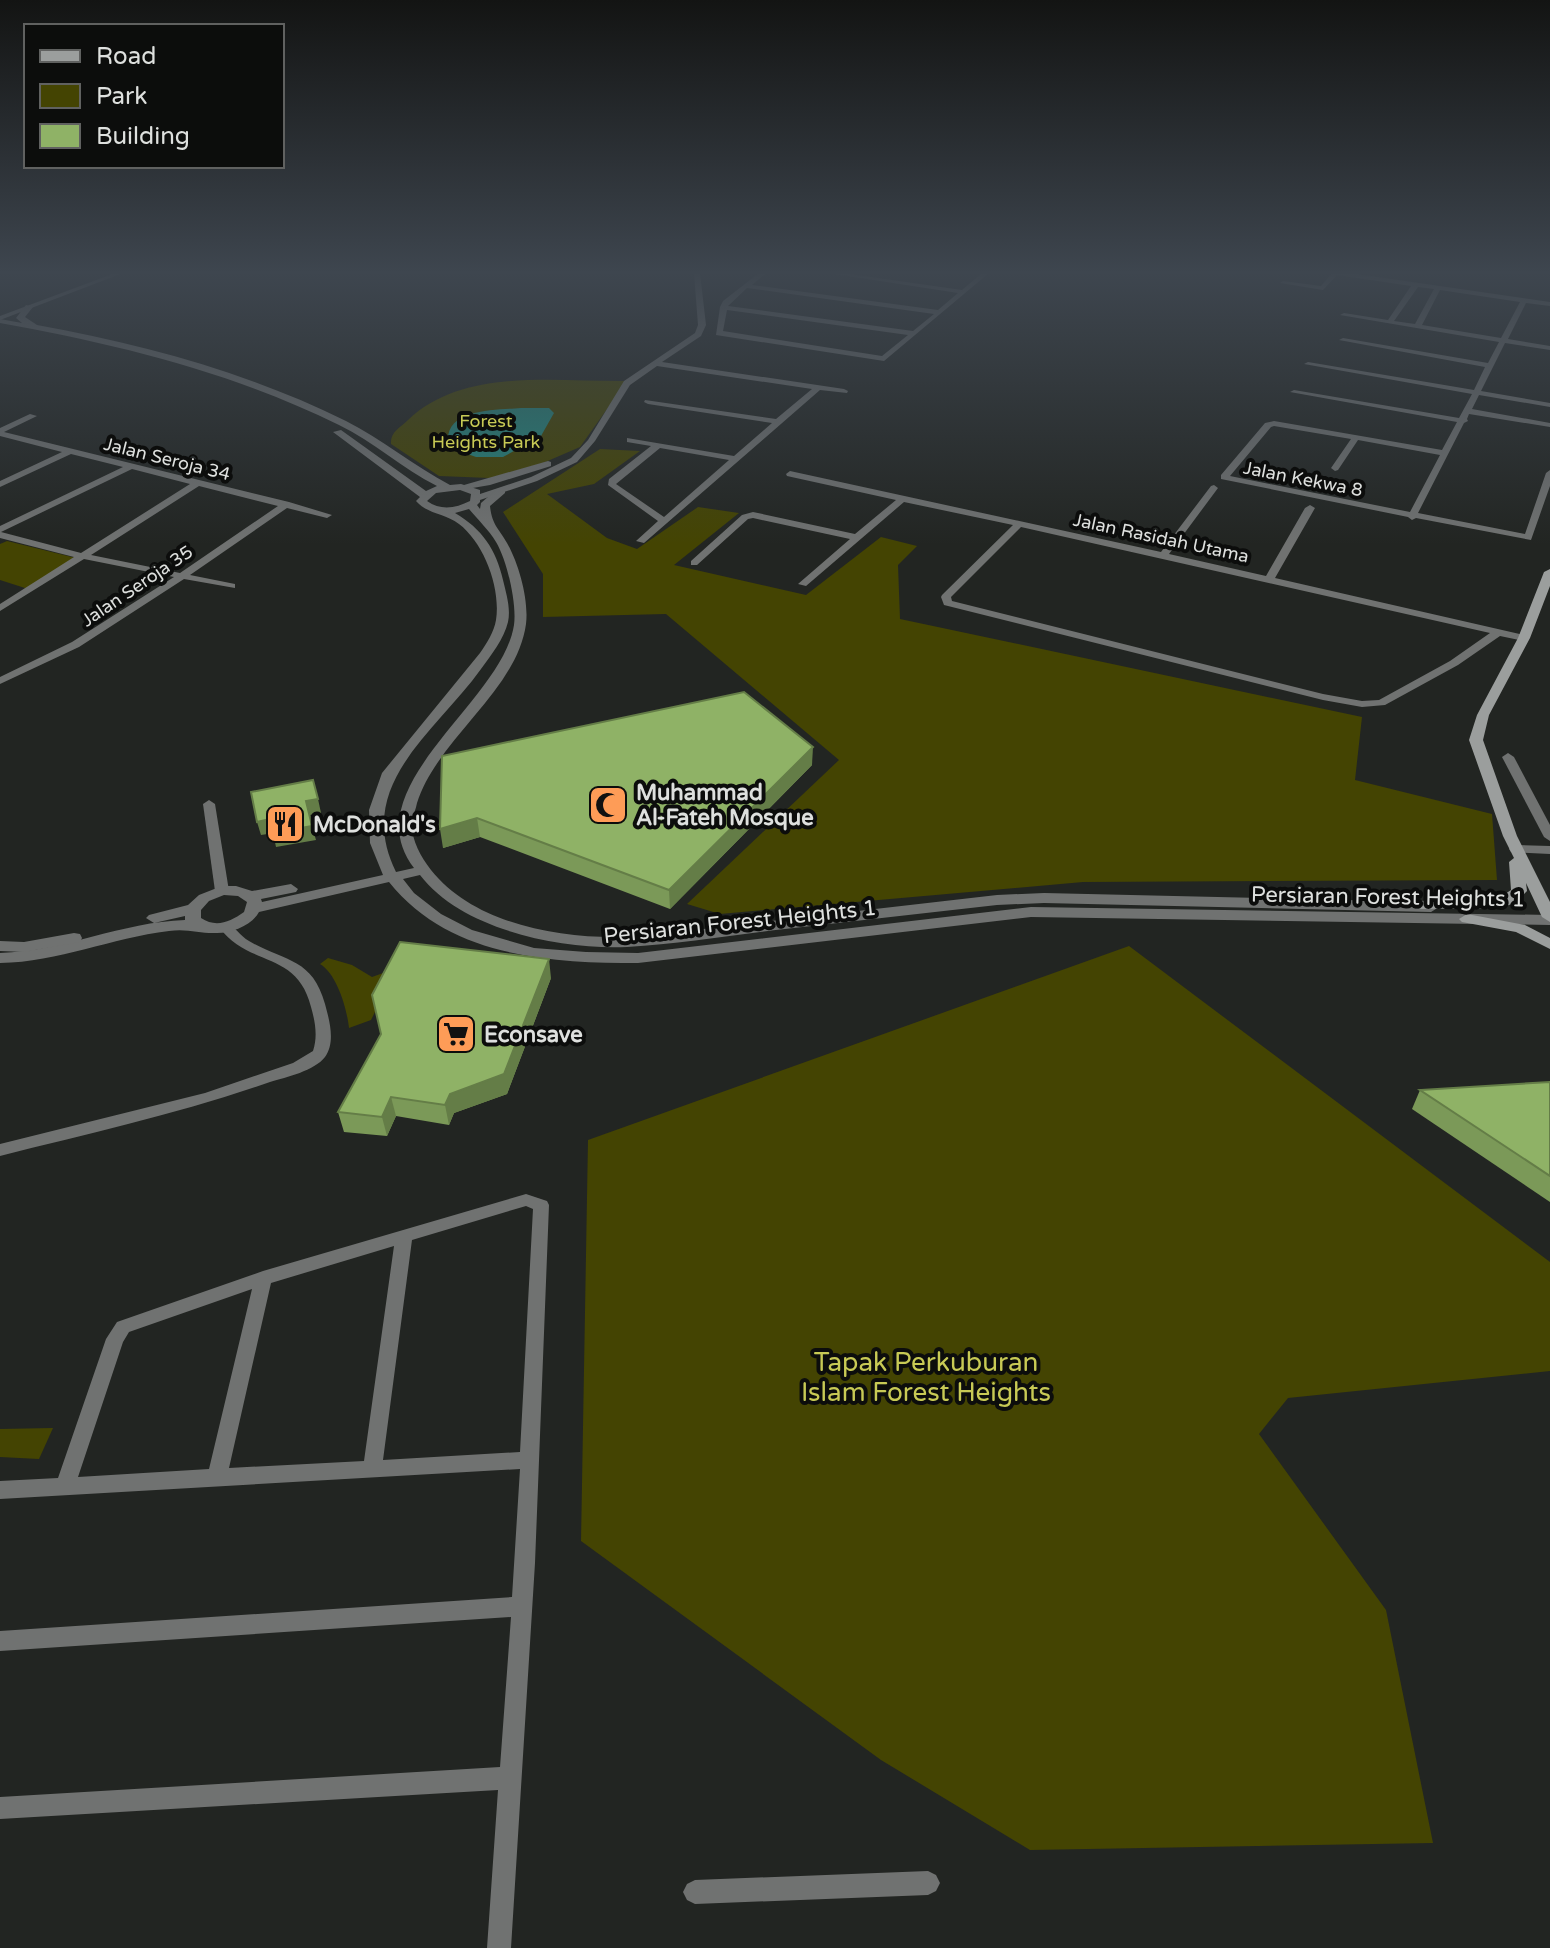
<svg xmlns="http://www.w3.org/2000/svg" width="1550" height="1948" viewBox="0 0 1550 1948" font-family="'Varela Round',sans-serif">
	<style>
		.green { fill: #444402 }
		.water { fill: #24847b }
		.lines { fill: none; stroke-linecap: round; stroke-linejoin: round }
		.minor { fill: #707271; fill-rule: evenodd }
		.tertiary { fill: #707271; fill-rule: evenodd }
		.secondary { fill: #9b9e9d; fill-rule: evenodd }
		.wall { fill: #7b9958 }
		.shaded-wall { fill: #647d47 }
		.building { fill: #8fb266; stroke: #647d47; stroke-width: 2 }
		.labels { text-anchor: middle; stroke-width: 8; stroke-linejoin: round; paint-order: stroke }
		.far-park-label { font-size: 18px; fill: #c8ca55; stroke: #0c0d0c }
		.far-street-label { font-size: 18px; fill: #dee0de; stroke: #0c0d0c }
		.poi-label { font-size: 22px; font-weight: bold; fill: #dee0de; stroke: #0c0d0c; text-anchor: start }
		.street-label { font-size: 22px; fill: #dee0de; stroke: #0c0d0c }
		.near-park-label { font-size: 26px; fill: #c8ca55; stroke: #0c0d0c }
	</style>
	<rect width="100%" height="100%" fill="#222522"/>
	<g class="green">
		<path d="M627,381L580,447L543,463L490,478L439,476L391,444C390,432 400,428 408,420C464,367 555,382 627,381Z"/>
		<path d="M600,449L640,451L594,484L547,494L607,538L637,549L698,507L739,513L674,565L806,595L881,537L917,546L898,565L900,619L1362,717L1355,780L1492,814L1497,880L1083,882L720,914L687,904L839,760L666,614L543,617V574L503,512Z"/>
		<path d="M7,541L76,558L28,589L0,580V544Z"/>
		<path d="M1129,946L1550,1262V1371L1288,1398L1259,1434L1386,1610L1433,1843L1030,1850L881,1760L581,1541L588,1140Z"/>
		<path d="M328,958L352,965L372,977L397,968L371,1020L349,1028C347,1009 337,974 320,964Z"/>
		<path d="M53,1428L39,1459L0,1457V1429Z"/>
	</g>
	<path class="water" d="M521,408H549L554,413L541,436L503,457H476L459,451L448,440C447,408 499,410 521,408Z"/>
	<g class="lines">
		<g class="minor">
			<path d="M115,273H123L0,320V316Z"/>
			<path d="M694,273H700L706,325L701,336L662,362L844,389L848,391L847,393L820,390L644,543L636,541L658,521L608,485L609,479L651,446L627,442V438L734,456L772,423L648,404L644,402L645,400L776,419L812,389L657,366L630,385L595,441L577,462L537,481L480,500H474V496L531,477L571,458L588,440L624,381L695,333L698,325ZM660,448L729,460L664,517L616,484Z"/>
			<path d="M759,273H766L752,285L938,310L958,293L828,273H843L962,290L982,273H989L884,361L716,335L720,307L723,301ZM747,288L934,314L913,331L728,306ZM727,310L908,335L882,356L723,331Z"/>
			<path d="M1332,273H1350L1550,302V306L1526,303L1508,339L1550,346V350L1505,343L1481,391L1550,403V407L1479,395L1472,409L1550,423V427L1469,414L1467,419L1468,421L1464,423L1418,513L1525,534L1546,473L1550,470V486L1531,540L1416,518L1412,520L1408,517L1221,479V475L1265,423L1274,421L1442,450L1457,422L1290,392L1294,390L1459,418L1472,394L1304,364L1308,362L1474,390L1485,367L1339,340L1343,338L1488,363L1499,342L1340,315L1344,313L1388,320L1411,286L1337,275L1323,290L1280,283L1283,281L1321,286ZM1418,287L1434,289L1415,324L1394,321ZM1440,290L1520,302L1501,338L1422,325ZM1274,426L1351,439L1331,468L1335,471L1338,470L1358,440L1440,455L1410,512L1230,476L1271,427Z"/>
			<path d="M30,414L37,416L4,432L289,502L332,515L327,518L287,508L190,575L235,584V588L184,579L79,647L0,684V677L72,642L174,577L84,559L0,611V604L74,557L0,538V526L123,467L71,454L0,487V481L62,452L0,436V428ZM132,469L190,484L81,553L1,532ZM199,486L278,506L180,573L91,555Z"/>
			<path d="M548,461L551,462V466L490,485L461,490L457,487Z"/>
			<path d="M790,471L1161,552L1211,486L1214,485L1218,488L1169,554L1266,576L1305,508L1310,505L1315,508L1275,578L1524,635L1529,638L1524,641L1500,636L1458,665L1385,705L1362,707L1323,700L944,605L941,597L942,595L1013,525L904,502L806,586L798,584L850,539L753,518L748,519L697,565H691V561L742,515L753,512L855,534L896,500L787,476L786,474ZM1021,527L1490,633L1450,661L1379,700L1362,701L1323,694L952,601L951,597Z"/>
			<path d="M1508,753L1514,757L1550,825V841L1544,837L1502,757Z"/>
			<path d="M209,800L215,804L229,891L222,895L215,891L203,804Z"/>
			<path d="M1515,845L1550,846V854L1511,852L1509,849L1511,846Z"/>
			<path d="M226,923C235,926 240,936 249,941C284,962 312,957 325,1004C329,1019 336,1042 325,1057C314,1071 287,1077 270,1082C182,1113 91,1133 0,1156V1144L205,1093L293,1063L313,1051C318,1036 315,1021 311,1007C297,950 249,968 219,927Z"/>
			<path d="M526,1194L547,1201L549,1205L535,1563L511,1948H487L498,1790L0,1819V1797L500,1767L511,1617L0,1651V1631L512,1597L520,1469L0,1499V1481L58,1478L106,1339L117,1322L263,1271ZM526,1206L533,1209L520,1452L383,1460L412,1240ZM394,1246L364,1461L229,1468L271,1283ZM252,1289L209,1469L78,1477L123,1342L129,1332Z"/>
			<path d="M928,1871L936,1875L940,1883L936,1891L928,1895L695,1904L687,1900L683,1892L687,1884L695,1880Z"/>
		</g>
		<g class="tertiary">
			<path d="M26,305L33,307L25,317L37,325C143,344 249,373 346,421C382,439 414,466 450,485L461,484L480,490V502L477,505L480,509L481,503L497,489H505V493L490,506C492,525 498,527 507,543C519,564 529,600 526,624C517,691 437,739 417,803C416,809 413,815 412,821C411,840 420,855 431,870C474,924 559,939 625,937C664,936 705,928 745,924C829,914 913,905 997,895L1044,893L1431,902L1439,907L1431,912L1044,903L997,905C926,913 855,921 785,929C732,935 679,944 627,947C561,950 462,930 420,875L403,879L414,893L441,914L472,930L534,948L586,952L638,953L1031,907L1550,915V925L1031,917L638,963C549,963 449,957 389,882L259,912C252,925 232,933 217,933C201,934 187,928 169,931C111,938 59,962 0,963V953C64,951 122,922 185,920V916L154,923L146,918L149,915L188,905L199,895L222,886H236L252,891L291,884L298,889L296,892L261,899L262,902L383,875L370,843L369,810L382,773L480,653C487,643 494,632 496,620C501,588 484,543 459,524C444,513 427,514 416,501L420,497L333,432L341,430L426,491L437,486C403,469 374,442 339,425C232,372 116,344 0,323V319L22,323L16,318ZM460,490L471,494L470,501C456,508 441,511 427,501L436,493ZM469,509C478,520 489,530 496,542C507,560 517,604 514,625C502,703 352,787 414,868L396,872C353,785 435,733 481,669C491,655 504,639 508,622C511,608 506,593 503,580C496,549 482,529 455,513ZM224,895L238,896L247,902L244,912C230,922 216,928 201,918V910L209,901Z"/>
			<path d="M74,933L80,934L82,938L80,942L24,952L0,951V941L24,942Z"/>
		</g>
		<g class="secondary">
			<path d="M1550,569V586L1530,638L1489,715L1483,740L1517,836L1550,902V922L1542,917L1526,883L1527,891L1515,903L1500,908L1414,909L1411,906L1419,901L1499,898L1511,890L1509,862L1514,858L1503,836L1469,740L1477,715L1518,638L1544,572Z"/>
			<path d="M1467,914L1525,925L1550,938V949L1516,932L1462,922L1459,919Z"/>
		</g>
	</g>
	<g class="wall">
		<path d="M442,756L812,765L670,909L480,837L443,848Z"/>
		<path d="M551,978L507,1094L454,1113L449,1125L396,1116L387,1136L344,1132L338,1112Z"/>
		<path d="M1550,1082V1202L1412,1109L1420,1090Z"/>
	</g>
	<g class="shaded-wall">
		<path d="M813,747L812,765L670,909L669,890Z"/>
		<path d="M318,799L321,813L310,815L306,801Z"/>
		<path d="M477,818L480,837L443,848L440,829Z"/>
		<path d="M270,819L274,833L261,835L257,822Z"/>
		<path d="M312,826L316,840L276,847L273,833Z"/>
		<path d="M549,959L551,978L507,1094L454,1113L449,1125L445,1105L450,1094Z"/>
		<path d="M391,1097L396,1116L387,1136L382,1117Z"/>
	</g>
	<g class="building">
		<path d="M744,692L813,747L669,890L477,818L440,829L442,756Z"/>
		<path d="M313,780L318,799L306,801L312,826L273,833L270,819L257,822L251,792Z"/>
		<path d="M400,942L549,959L504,1074L450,1094L445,1105L391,1097L382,1117L338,1112L381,1034L372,995Z"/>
		<path d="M1550,1082V1176L1420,1090Z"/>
	</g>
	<linearGradient id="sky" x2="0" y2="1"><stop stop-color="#131413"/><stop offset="0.5" stop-color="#3e464f"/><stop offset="1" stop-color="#3e464f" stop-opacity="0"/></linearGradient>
	<rect width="1550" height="545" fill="url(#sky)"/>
	<defs>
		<symbol id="mosque-square" viewBox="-11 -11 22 22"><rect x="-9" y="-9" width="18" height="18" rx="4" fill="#fe9c57" stroke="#0c0d0c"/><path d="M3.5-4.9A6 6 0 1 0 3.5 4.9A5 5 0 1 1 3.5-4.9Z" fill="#111"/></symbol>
		<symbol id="restaurant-square" viewBox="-11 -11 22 22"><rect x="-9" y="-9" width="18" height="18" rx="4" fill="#fe9c57" stroke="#0c0d0c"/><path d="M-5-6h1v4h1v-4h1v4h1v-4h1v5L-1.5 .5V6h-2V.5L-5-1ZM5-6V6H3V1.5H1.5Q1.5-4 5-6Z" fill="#111"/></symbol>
		<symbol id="supermarket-square" viewBox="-11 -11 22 22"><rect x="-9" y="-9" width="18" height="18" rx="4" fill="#fe9c57" stroke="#0c0d0c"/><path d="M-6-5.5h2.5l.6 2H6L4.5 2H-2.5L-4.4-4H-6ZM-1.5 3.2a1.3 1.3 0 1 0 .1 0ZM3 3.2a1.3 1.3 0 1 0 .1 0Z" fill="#111"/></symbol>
	</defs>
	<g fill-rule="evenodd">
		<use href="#mosque-square" x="586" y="783" width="44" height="44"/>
		<use href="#restaurant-square" x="263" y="802" width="44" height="44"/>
		<use href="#supermarket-square" x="434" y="1012" width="44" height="44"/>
	</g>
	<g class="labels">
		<g class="far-park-label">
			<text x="486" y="427">Forest<tspan x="486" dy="21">Heights Park</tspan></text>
		</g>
		<g class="far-street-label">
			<text transform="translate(167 459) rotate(14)" y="6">Jalan Seroja 34</text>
			<text transform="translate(1303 479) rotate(11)" y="6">Jalan Kekwa 8</text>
			<text transform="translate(1161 538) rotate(12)" y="6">Jalan Rasidah Utama</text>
			<text transform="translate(137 586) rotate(-34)" y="6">Jalan Seroja 35</text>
		</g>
		<g class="poi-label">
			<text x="636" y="800">Muhammad<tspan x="636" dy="25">Al-Fateh Mosque</tspan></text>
			<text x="313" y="832">McDonald's</text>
			<text x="484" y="1042">Econsave</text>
		</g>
		<g class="street-label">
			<text transform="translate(1388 896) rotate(1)" y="8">Persiaran Forest Heights 1</text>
			<text transform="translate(740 921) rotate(-6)" y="8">Persiaran Forest Heights 1</text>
		</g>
		<g class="near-park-label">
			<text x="926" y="1371">Tapak Perkuburan<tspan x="926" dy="30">Islam Forest Heights</tspan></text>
		</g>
	</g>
	<rect x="24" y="24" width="260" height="144" fill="#0c0d0c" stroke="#606160" stroke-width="2"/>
	<rect x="40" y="50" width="40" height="12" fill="#9b9e9d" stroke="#606160" stroke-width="2"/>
	<text x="96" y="64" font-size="24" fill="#dee0de">Road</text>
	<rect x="40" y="84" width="40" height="24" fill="#444402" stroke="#606160" stroke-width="2"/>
	<text x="96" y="104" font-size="24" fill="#dee0de">Park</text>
	<rect x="40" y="124" width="40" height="24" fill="#8fb266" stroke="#606160" stroke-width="2"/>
	<text x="96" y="144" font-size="24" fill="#dee0de">Building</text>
</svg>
